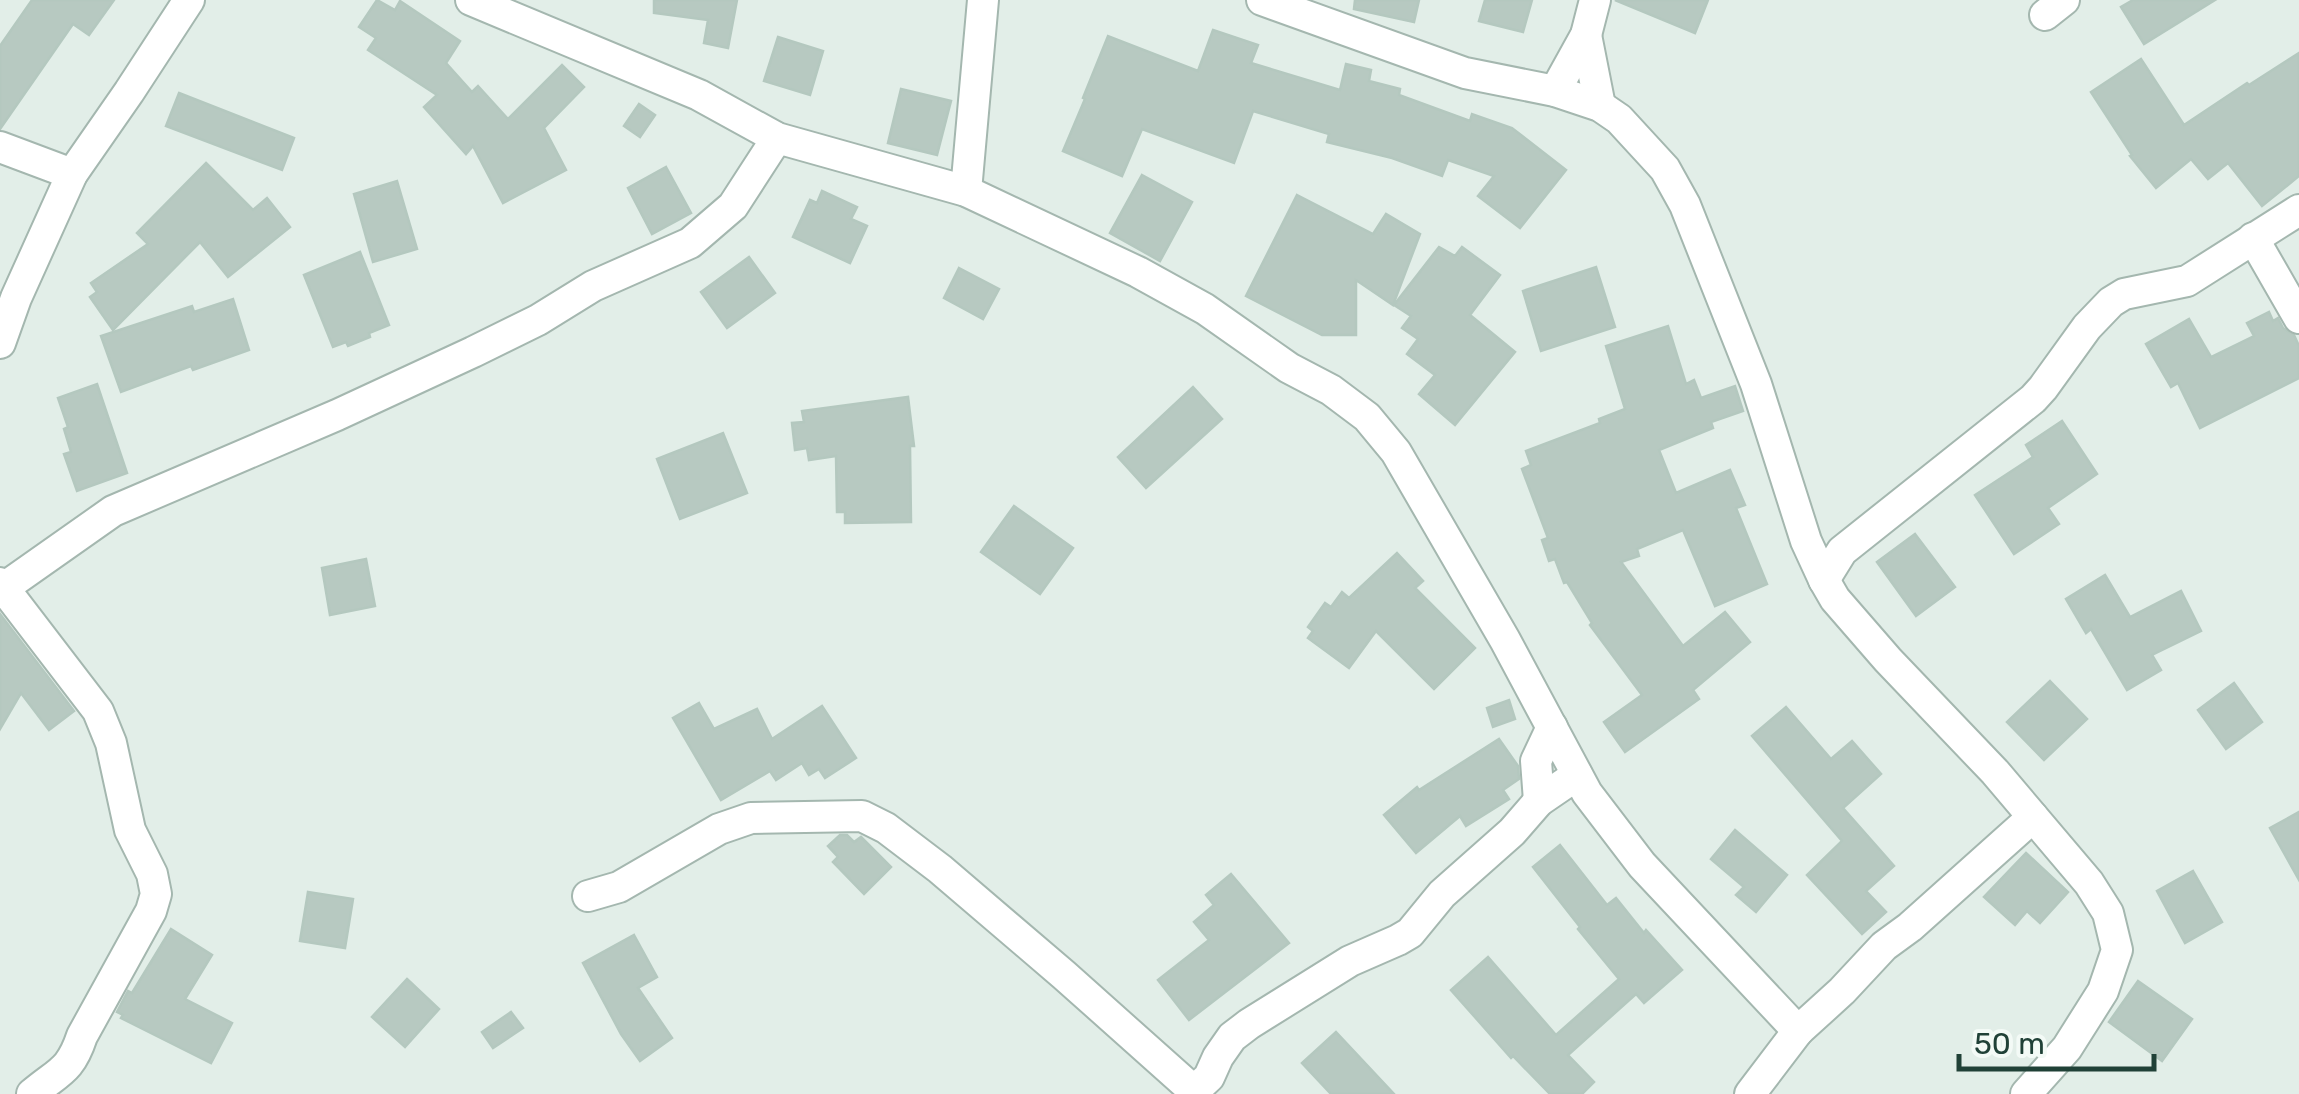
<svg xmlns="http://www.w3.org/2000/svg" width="2299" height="1094" viewBox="0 0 2299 1094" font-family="Rubik,sans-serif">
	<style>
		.building { fill: #b7c9c1; stroke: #b4c8bf; stroke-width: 2.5 }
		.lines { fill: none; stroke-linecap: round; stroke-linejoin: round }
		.minor-casing { stroke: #a4b7af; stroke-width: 34 }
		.minor { stroke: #fff; stroke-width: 30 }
	</style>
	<rect width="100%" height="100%" fill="#e2eee8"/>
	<g class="building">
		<path d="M32,0H114L89,35L73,24L0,129V46Z"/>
		<path d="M377,0L395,10L400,1L460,41L446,63L472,92L478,86L508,119L562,65L584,87L544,128L566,170L503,203L473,146L466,154L424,107L437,95L368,50L376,38L359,27Z"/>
		<path d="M654,0H737L728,48L704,43L708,20L654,13Z"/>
		<path d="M1355,0H1419L1414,22L1354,9Z"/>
		<path d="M1485,0H1532L1523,32L1479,21Z"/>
		<path d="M1615,0H1708L1695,33Z"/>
		<path d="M2133,0H2215L2144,44L2121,7Z"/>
		<path d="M1213,30L1258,45L1251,63L1340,90L1346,64L1371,70L1369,81L1400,89L1399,95L1470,121L1472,114L1512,128L1566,170L1520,228L1478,196L1494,176L1448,160L1442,176L1392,158L1327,142L1329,134L1253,111L1234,163L1142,129L1122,176L1063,151L1085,99L1083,98L1108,36L1198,71Z"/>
		<path d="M778,37L823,51L810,95L764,81Z"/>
		<path d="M2299,53V176L2262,206L2228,163L2208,179L2191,159L2156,188L2130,156L2132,155L2091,92L2141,59L2184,125L2247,83L2249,85Z"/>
		<path d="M901,89L951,101L937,155L888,143Z"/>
		<path d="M179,93L294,138L282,170L166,126Z"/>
		<path d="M639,104L655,115L640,137L624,126Z"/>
		<path d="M206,163L253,210L267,198L290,227L228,277L200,242L113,330L90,297L97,292L91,283L148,244L137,233Z"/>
		<path d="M666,167L691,213L652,234L628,188Z"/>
		<path d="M1142,175L1192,202L1160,261L1110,233Z"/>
		<path d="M397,181L417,249L373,262L354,194Z"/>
		<path d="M822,191L857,207L851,219L867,226L850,263L793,237L810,200L817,203Z"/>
		<path d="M1297,195L1373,234L1386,214L1420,234L1393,305L1356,280V335H1322L1246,296Z"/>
		<path d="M1439,247L1455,256L1462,247L1500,275L1470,315L1515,352L1455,425L1419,394L1435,375L1407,354L1418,339L1402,328L1411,316L1394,305Z"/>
		<path d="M360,252L389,325L369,333L370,337L348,346L346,342L333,347L304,275Z"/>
		<path d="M749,257L775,293L727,328L701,292Z"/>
		<path d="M1596,267L1615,327L1541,351L1523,291Z"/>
		<path d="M959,268L999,289L983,319L944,298Z"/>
		<path d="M233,299L249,350L193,370L191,366L121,392L101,336L192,306L194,312Z"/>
		<path d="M2269,312L2273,321L2278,318L2283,328L2294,335L2299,346V378L2200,428L2178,383L2171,387L2146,344L2189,319L2211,357L2254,336L2247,323Z"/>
		<path d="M1668,326L1686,384L1694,380L1701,398L1735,386L1743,411L1711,422L1713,428L1659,450L1676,493L1730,470L1745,505L1736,508L1767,584L1715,606L1683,530L1637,549L1639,556L1621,562L1683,646L1725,612L1750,642L1693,690L1699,699L1625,752L1604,722L1642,695L1590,625L1592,623L1567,582L1564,583L1555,559L1549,561L1542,540L1548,538L1522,469L1531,465L1526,451L1600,423L1599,419L1625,409L1606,346Z"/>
		<path d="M97,384L127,473L77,491L64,454L71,452L64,429L68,427L58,398Z"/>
		<path d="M1193,387L1222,419L1146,488L1118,457Z"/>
		<path d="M908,397L914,446H910L911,522L845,523V512H837L836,456L809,460L807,448L795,450L792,423L804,422L802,411Z"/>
		<path d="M2062,421L2097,474L2048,508L2059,524L2014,554L1975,495L2033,457L2026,445Z"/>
		<path d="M723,433L747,493L680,519L657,459Z"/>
		<path d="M1014,506L1073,548L1040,594L981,552Z"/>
		<path d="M1915,534L1955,587L1916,616L1877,562Z"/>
		<path d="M1397,553L1423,581L1415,588L1475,648L1434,689L1376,631L1349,668L1308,638L1313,631L1308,627L1325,603L1331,607L1342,592L1349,598Z"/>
		<path d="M366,559L375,606L330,615L322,568Z"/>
		<path d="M2105,575L2130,617L2181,591L2201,631L2152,655L2161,670L2127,690L2091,629L2086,633L2066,599Z"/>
		<path d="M0,614L74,711L49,730L21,693L0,729Z"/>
		<path d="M2050,681L2087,719L2044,760L2007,722Z"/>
		<path d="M2234,683L2262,722L2226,749L2198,710Z"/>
		<path d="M1509,700L1515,719L1493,727L1487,708Z"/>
		<path d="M699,703L714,729L757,709L772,739L822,706L856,758L825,778L819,769L809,775L802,763L776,780L770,771L721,800L673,718Z"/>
		<path d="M1786,707L1831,759L1852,741L1881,774L1843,808L1894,866L1866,891L1886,912L1862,934L1807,875L1842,841L1752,736Z"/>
		<path d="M1499,739L1518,766L1519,779L1503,790L1509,799L1466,826L1460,816L1416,853L1384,815L1417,787L1419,790Z"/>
		<path d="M2299,812V880L2270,828Z"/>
		<path d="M1735,830L1787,875L1756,912L1736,895L1744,887L1711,859Z"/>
		<path d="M840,835H847L854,842L861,837L891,867L864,894L833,862L838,857L828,846Z"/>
		<path d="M1560,845L1607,905L1616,898L1644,933L1646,930L1682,970L1644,1003L1636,994L1568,1055L1594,1082L1582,1094H1550L1513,1056L1511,1058L1451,990L1488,957L1556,1035L1619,979L1578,929L1580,927L1533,867Z"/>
		<path d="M2026,853L2068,892L2040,923L2027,911L2015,925L1984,897Z"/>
		<path d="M2193,871L2222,922L2185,943L2157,891Z"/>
		<path d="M1231,874L1289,943L1189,1020L1158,980L1209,940L1194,922L1214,905L1206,895Z"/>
		<path d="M308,892L353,899L345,948L300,941Z"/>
		<path d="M171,929L212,955L185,999L232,1023L211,1063L121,1018L123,1015L117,1012L128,991L132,993Z"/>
		<path d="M634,935L657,977L638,988L672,1038L640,1061L621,1034L583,963Z"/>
		<path d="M407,979L439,1009L405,1047L372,1017Z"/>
		<path d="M2138,981L2192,1019L2162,1061L2109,1022Z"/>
		<path d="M511,1012L523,1028L493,1048L482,1032Z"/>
		<path d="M1336,1032L1394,1094H1331L1302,1063Z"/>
	</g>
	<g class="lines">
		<defs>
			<g id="minor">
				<path d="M471,0L699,95L777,138L966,191L1138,272L1205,309L1289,368L1331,390L1367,417L1396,452L1505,640L1587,793L1642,865L1798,1031"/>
				<path d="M1262,0L1465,73L1555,91L1600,106L1619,119L1665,169L1685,205L1756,384L1806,541L1824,580L1835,599L1888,660L1995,772L2089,883L2108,913L2117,950L2103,991L2067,1048L2026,1094"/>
				<path d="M2045,15L2064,0"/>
				<path d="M1586,35L1600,106"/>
				<path d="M1555,91L1586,35L1595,0"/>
				<path d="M0,147L72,174"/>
				<path d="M966,191L983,0"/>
				<path d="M2253,238L2299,318"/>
				<path d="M0,343L16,298L72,174L129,92L189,0"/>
				<path d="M1824,580L1842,551L2033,399L2043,388L2087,327L2111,302L2124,294L2187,281L2299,210"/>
				<path d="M0,583L98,711L111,743L130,830L152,874L156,894L151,911L82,1036C70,1072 59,1071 32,1094"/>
				<path d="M5,587L113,511L337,415L473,352L538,320L593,286L690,243L733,206L777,138"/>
				<path d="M1539,801L1536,761L1552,727"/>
				<path d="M588,896L619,887L719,829L751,818L862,816L886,828L940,869L1064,975L1194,1091"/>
				<path d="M1191,1094L1209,1077L1218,1057L1232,1037L1249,1024L1350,961L1398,940L1410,933L1442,894L1512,832L1539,801L1577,775"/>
				<path d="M1750,1094L1798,1031L1842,991L1884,946L1910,927L2033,817"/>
			</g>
		</defs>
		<use href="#minor" class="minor-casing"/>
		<use href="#minor" class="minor"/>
	</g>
	<path d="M1959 1054v15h195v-15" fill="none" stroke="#204137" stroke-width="5"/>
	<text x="1974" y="1054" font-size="30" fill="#204137" stroke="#f3faf6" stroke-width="8" paint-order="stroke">50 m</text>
</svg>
